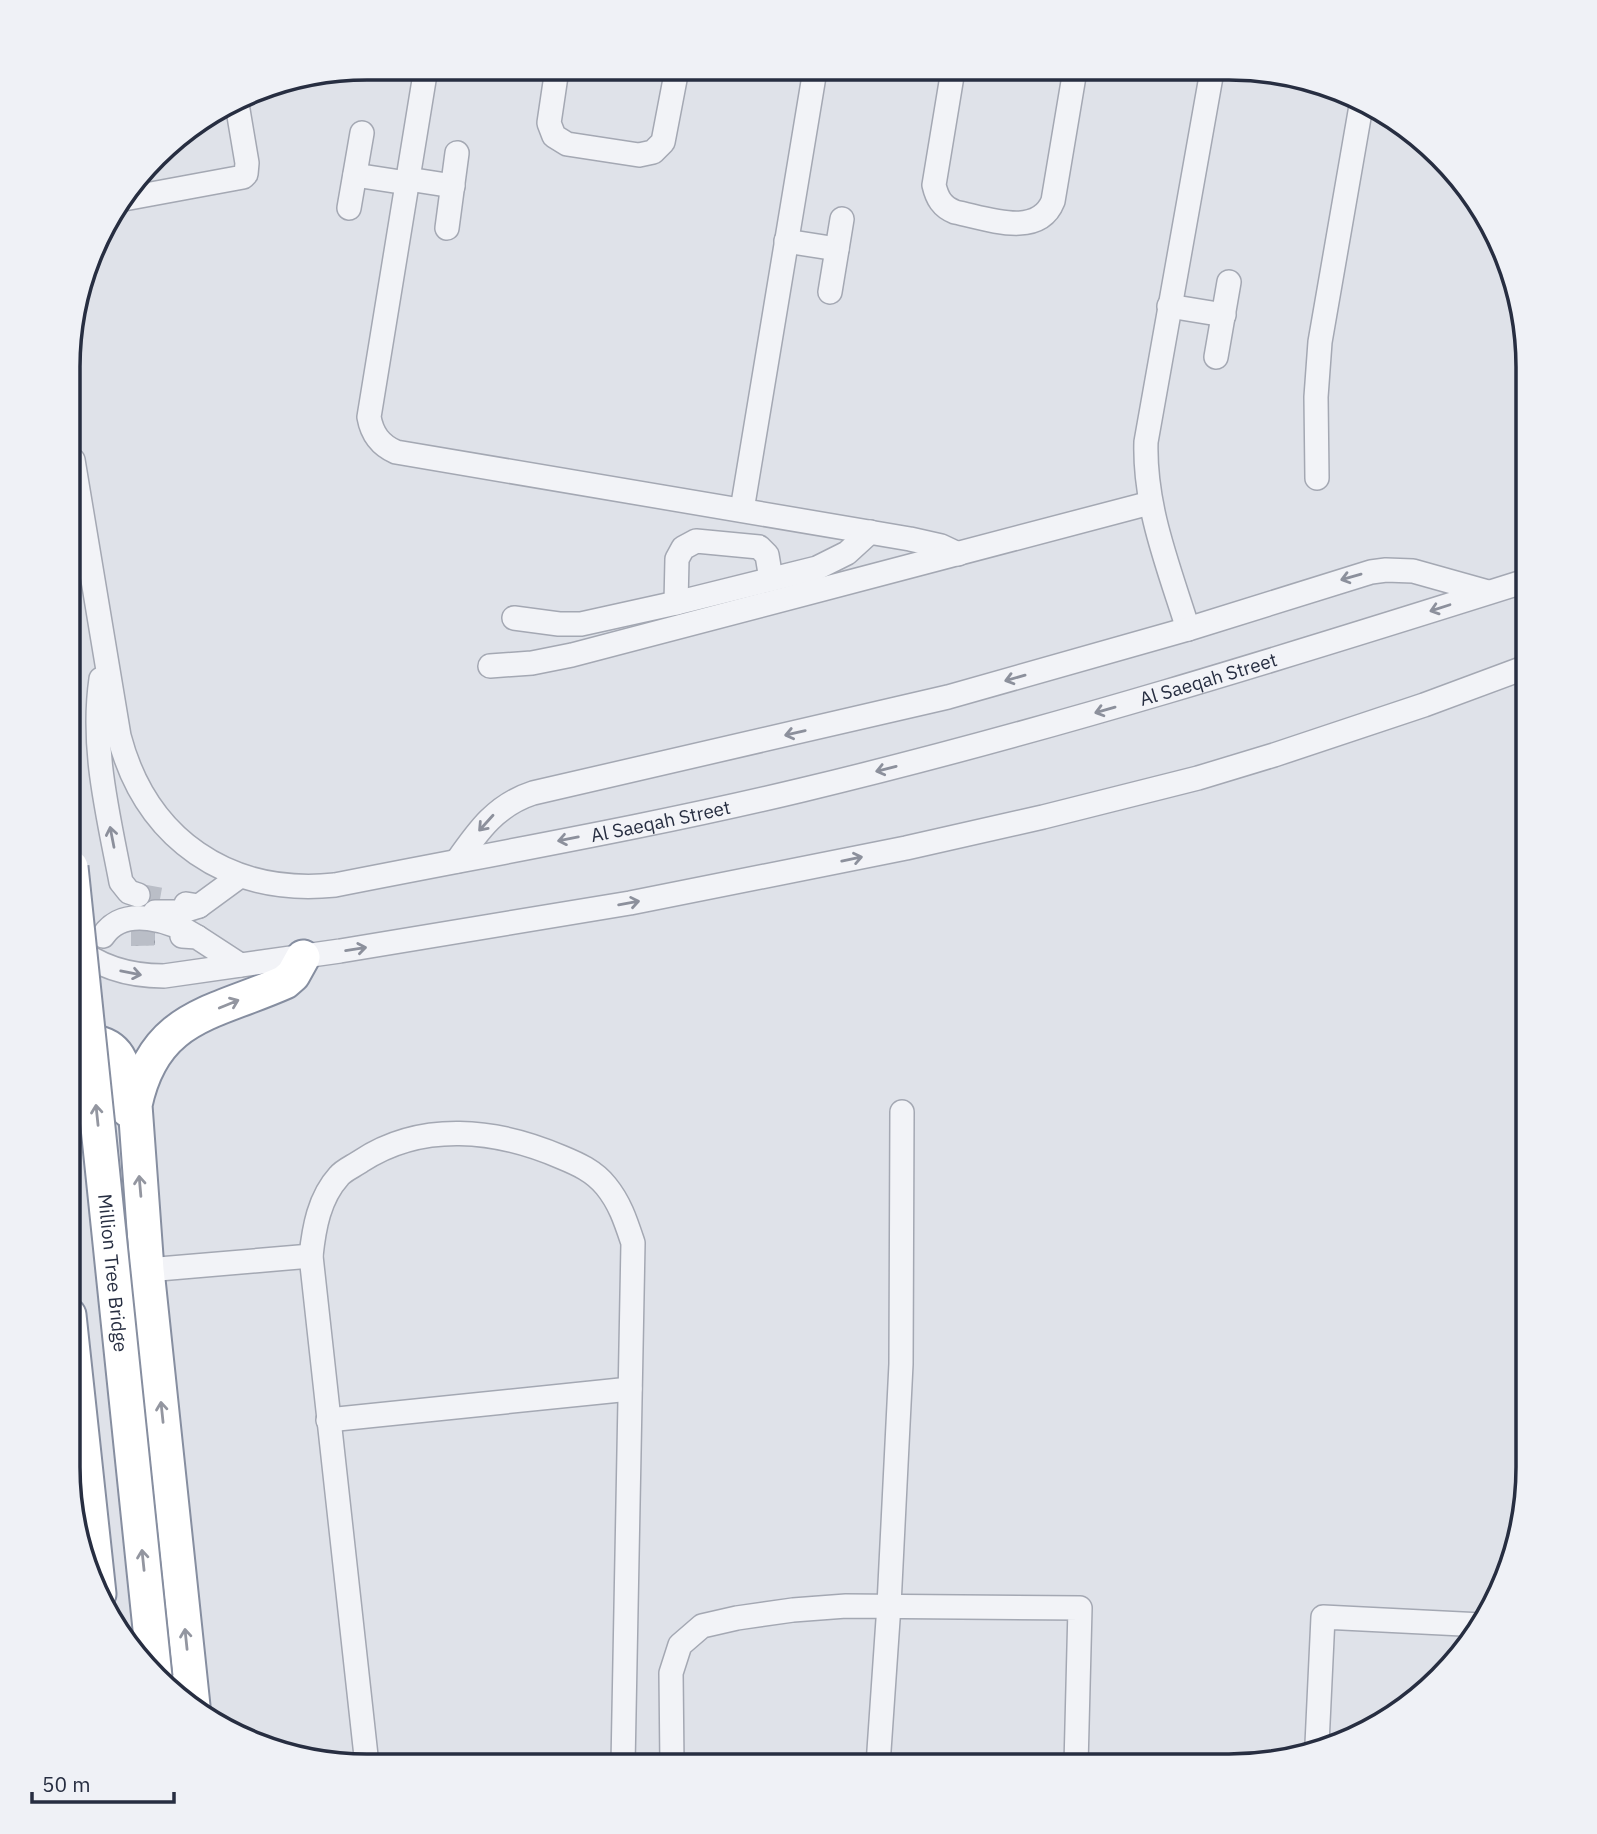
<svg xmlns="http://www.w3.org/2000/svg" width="1597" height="1834" viewBox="0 0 1597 1834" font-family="'IBM Plex Sans',sans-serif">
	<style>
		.building { fill: url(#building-back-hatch) }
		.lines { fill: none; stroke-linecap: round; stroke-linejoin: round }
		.minor-tunnel { stroke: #babec7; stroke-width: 23; stroke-dasharray: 23 11; stroke-linecap: butt }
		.minor-casing { stroke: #a4a8b3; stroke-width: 26 }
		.highway-casing { stroke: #868ea0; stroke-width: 37 }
		.minor { stroke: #f2f3f7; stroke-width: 23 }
		.highway { stroke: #fff; stroke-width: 33 }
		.highway-bridge-casing { stroke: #868ea0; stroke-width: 37; stroke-linecap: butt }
		.highway-bridge { stroke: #fff; stroke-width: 33 }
		.oneway { stroke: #8c909c }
		.oneway2 { stroke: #9396a0 }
		.labels { text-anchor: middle; stroke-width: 7; stroke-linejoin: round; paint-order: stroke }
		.street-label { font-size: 19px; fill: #272e41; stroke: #eff1f6 }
		.rim { fill: none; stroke: #272e41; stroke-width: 3.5 }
	</style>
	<defs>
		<pattern id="building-back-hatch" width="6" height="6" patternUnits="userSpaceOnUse" patternTransform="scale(1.75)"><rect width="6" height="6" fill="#b6bbc6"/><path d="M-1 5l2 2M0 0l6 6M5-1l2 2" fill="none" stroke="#9498a2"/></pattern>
	</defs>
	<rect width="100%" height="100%" fill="#dfe2e9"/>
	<g class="building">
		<path d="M138,888L160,889L159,909L137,908Z"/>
		<path d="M131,924H155V945L131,946Z"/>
	</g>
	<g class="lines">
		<g class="minor-tunnel">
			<path d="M138,895L160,899"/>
			<path d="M131,934H155"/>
		</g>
		<defs>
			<g id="minor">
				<path d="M426,68L369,417C372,434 380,445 396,452L910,539L941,546L958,554"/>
				<path d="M557,69L549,123L554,136L567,144L639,155L653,152L663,142L677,69"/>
				<path d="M953,70L934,185C937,198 942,207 955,212C986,218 1038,239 1053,201L1075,70"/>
				<path d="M355,175L407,183"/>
				<path d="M408,179L453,186"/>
				<path d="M124,199L243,177L246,174L247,163L237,104"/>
				<path d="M349,208L362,133"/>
				<path d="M447,228L457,153"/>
				<path d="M786,241L837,249"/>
				<path d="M830,292L842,219"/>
				<path d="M1169,306L1224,315"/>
				<path d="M1216,357L1229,282"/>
				<path id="s1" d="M73,460L119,736C146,839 228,896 335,885C491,854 648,827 802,790C1048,731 1288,656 1529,580"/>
				<path d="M1317,478L1316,397L1320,342L1361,106"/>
				<path d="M742,510L815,70"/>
				<path d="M676,603L677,559L683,548L696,541L759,547L767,555L771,579"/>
				<path d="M514,618L559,624H581L676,603L817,568L847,553L870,532"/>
				<path d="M1188,629C1169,568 1144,507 1146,442L1212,71"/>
				<path d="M490,666L532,663L572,655L1150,503"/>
				<path d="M101,679C91,748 108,814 121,882L129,892L138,895"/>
				<path d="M457,861C478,831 496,805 533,793L948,697L1188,629L1371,572L1386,570L1413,571L1488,592"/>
				<path d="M186,904L199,906L240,876"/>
				<path d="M155,912H180L199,906"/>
				<path d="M103,936C124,904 172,921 197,937"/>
				<path d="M182,936L197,937L240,965"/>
				<path d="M73,945C99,968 130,976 164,976L340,951L630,903L906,848L1043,817L1198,778L1274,755L1424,705L1529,666"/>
				<path d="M147,1270L311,1256"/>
				<path d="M328,1420L630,1389"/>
				<path d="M1317,1744L1323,1617L1482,1625"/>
				<path d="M367,1765L311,1256C314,1228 319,1198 339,1176C344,1170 354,1166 361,1161C422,1121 496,1129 561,1157C578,1164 594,1171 606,1186C620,1203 626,1222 633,1243L623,1765"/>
				<path d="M672,1765L671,1673L680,1645L702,1626L737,1618L793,1610L846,1606L1080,1608L1076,1765"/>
				<path d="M878,1765L889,1605L901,1364L902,1112"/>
			</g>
			<g id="highway">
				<path d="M70,1046C90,1037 114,1042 122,1065C127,1078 125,1095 128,1110"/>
				<path d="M69,1315L99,1594"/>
				<path d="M193,1706L147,1270L135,1105C154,1015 213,1014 285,982L293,975L303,957"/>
			</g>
		</defs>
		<use href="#minor" class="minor-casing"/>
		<use href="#highway" class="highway-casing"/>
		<use href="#minor" class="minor"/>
		<use href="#highway" class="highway"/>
		<defs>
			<g id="highway-bridge">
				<path id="s2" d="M71,867L155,1677"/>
			</g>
		</defs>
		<use href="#highway-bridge" class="highway-bridge-casing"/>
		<use href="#highway-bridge" class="highway-bridge"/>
	</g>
	<defs><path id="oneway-shaft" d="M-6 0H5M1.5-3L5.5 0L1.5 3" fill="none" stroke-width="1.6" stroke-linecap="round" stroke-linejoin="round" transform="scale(1.75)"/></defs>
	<g class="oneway">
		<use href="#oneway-shaft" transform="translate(1351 577) rotate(164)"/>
		<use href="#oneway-shaft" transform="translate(1440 608) rotate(162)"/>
		<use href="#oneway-shaft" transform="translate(1015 678) rotate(164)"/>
		<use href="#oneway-shaft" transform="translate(1105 710) rotate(164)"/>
		<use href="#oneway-shaft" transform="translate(795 733) rotate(167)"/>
		<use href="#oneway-shaft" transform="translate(886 769) rotate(166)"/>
		<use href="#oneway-shaft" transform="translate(486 823) rotate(132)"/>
		<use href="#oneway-shaft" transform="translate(112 837) rotate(-101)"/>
		<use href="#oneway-shaft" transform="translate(568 839) rotate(169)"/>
		<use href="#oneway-shaft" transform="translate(852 859) rotate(-12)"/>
		<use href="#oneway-shaft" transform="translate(629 903) rotate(-10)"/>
		<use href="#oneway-shaft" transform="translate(356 949) rotate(-9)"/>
		<use href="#oneway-shaft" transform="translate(131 973) rotate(11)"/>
	</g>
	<g class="oneway2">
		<use href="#oneway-shaft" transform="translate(229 1004) rotate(-22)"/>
		<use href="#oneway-shaft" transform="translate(97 1115) rotate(-96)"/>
		<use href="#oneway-shaft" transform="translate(140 1186) rotate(-95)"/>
		<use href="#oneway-shaft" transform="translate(162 1412) rotate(-96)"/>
		<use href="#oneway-shaft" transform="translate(143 1560) rotate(-96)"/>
		<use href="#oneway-shaft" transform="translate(186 1639) rotate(-96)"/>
	</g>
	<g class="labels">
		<g class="street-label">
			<text dy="7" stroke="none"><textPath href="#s1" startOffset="1466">Al Saeqah Street</textPath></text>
			<text dy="7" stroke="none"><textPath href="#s1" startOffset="900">Al Saeqah Street</textPath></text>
			<text dy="7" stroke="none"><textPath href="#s2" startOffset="408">Million Tree Bridge</textPath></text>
		</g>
	</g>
	<path d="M0 0H1597V1834H0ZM367 80H1229A287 287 0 0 1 1516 367V1467A287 287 0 0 1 1229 1754H367A287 287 0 0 1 80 1467V367A287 287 0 0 1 367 80Z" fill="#eff1f6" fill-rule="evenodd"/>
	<path class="rim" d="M367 80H1229A287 287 0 0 1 1516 367V1467A287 287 0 0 1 1229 1754H367A287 287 0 0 1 80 1467V367A287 287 0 0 1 367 80Z"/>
	<path d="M32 1792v10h142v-10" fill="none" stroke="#272e41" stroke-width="3.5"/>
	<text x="42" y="1792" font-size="21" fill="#272e41" stroke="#eff1f6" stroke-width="5" paint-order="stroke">50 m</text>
</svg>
